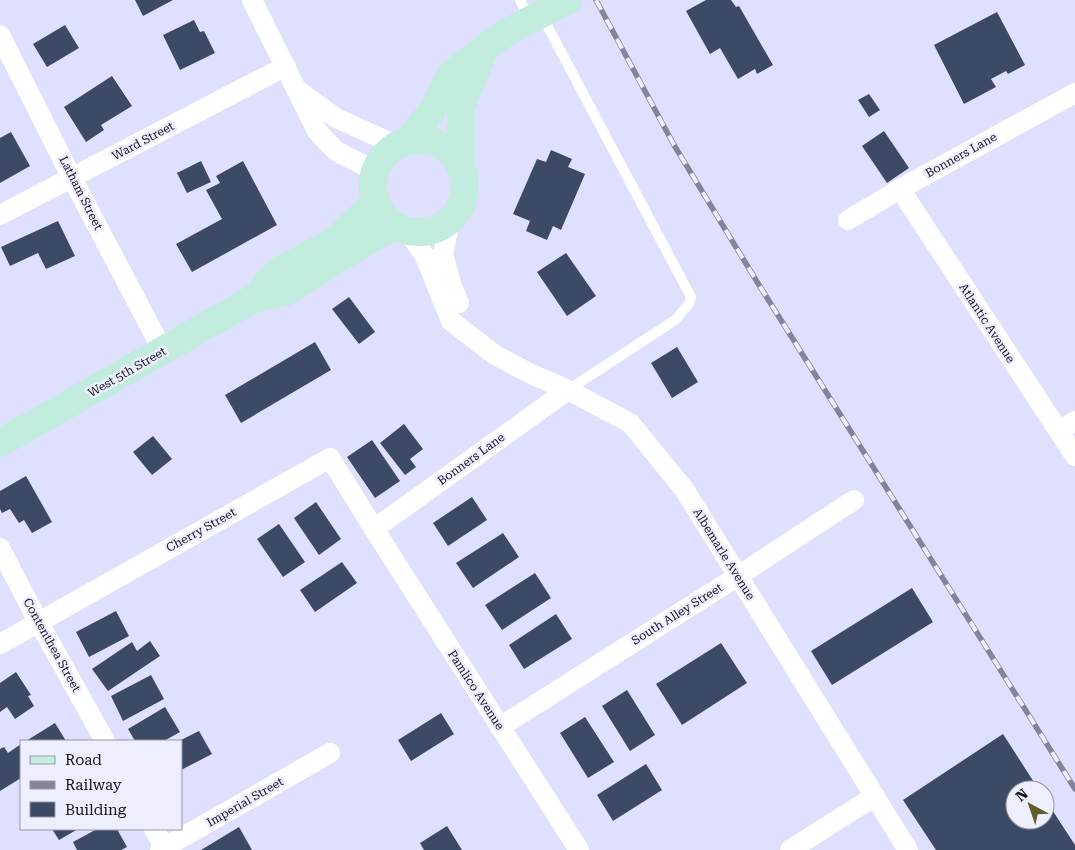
<svg xmlns="http://www.w3.org/2000/svg" width="1075" height="850" viewBox="0 0 1075 850" font-family="'Roboto Serif',serif">
	<style>
		.building { fill: #3c4a66 }
		.lines { fill: none; stroke-linecap: round; stroke-linejoin: round }
		.lane { stroke: #fff; stroke-width: 10 }
		.street { stroke: #fff; stroke-width: 20 }
		.secondary { stroke: #c2ecdd; stroke-width: 28 }
		.rail-casing { stroke: #83839a; stroke-width: 5.5 }
		.rail { stroke: #eeeffe; stroke-width: 4; stroke-dasharray: 11; stroke-linecap: butt }
		.labels { text-anchor: middle; stroke-width: 5; stroke-linejoin: round; paint-order: stroke }
		.street-label { font-size: 12px; fill: #141421; stroke: #eeeffe }
	</style>
	<rect width="100%" height="100%" fill="#dfe0fe"/>
	<g class="building">
		<path d="M135,0H173L143,16Z"/>
		<path d="M706,0H731L736,7L739,6L773,65L757,74L755,69L738,79L720,48L710,54L686,11Z"/>
		<path d="M997,12L1025,65L1008,74L1006,71L991,79L996,87L964,104L934,45Z"/>
		<path d="M194,20L200,32L204,31L215,53L180,70L163,35Z"/>
		<path d="M65,25L79,48L47,67L33,44Z"/>
		<path d="M112,76L132,106L101,125L104,130L86,142L64,107Z"/>
		<path d="M869,94L880,110L869,117L858,100Z"/>
		<path d="M884,131L909,168L887,183L862,146Z"/>
		<path d="M11,132L30,166L0,183V138Z"/>
		<path d="M551,150L572,159L568,167L585,174L561,230L553,226L547,240L526,231L530,221L513,214L537,159L546,162Z"/>
		<path d="M201,161L211,182L187,193L177,173Z"/>
		<path d="M243,161L277,225L192,272L176,244L222,219L206,190L220,183L216,176Z"/>
		<path d="M58,221L75,256L46,269L38,253L10,266L1,247Z"/>
		<path d="M566,253L596,296L567,316L537,272Z"/>
		<path d="M349,297L375,332L359,344L332,309Z"/>
		<path d="M315,342L331,370L241,423L225,395Z"/>
		<path d="M677,347L698,382L672,398L651,363Z"/>
		<path d="M404,424L423,449L410,459L416,467L405,475L380,443Z"/>
		<path d="M153,436L172,459L152,475L133,452Z"/>
		<path d="M372,440L400,481L375,498L347,457Z"/>
		<path d="M26,476L52,522L32,533L24,520L19,523L10,509L2,513L0,509V491Z"/>
		<path d="M472,497L487,520L448,546L433,523Z"/>
		<path d="M316,502L341,539L319,555L294,518Z"/>
		<path d="M279,524L305,562L283,577L257,539Z"/>
		<path d="M503,533L519,557L473,588L456,563Z"/>
		<path d="M342,562L357,583L315,612L300,590Z"/>
		<path d="M535,573L551,598L502,630L485,605Z"/>
		<path d="M912,588L933,622L832,685L811,651Z"/>
		<path d="M116,611L129,636L89,657L76,632Z"/>
		<path d="M556,614L572,639L524,669L509,645Z"/>
		<path d="M150,641L160,656L108,691L92,669L132,642L137,651Z"/>
		<path d="M721,643L747,683L682,725L656,684Z"/>
		<path d="M16,672L31,695L28,696L34,706L15,719L7,707L0,712V683Z"/>
		<path d="M151,675L164,699L123,721L111,696Z"/>
		<path d="M627,690L655,735L630,751L602,706Z"/>
		<path d="M165,707L180,732L164,741H135L128,729Z"/>
		<path d="M441,713L454,734L411,761L398,740Z"/>
		<path d="M585,717L614,762L588,778L560,733Z"/>
		<path d="M55,723L66,741H26Z"/>
		<path d="M199,731L212,754L181,770V740Z"/>
		<path d="M1003,734L1039,790H1015V820H1045V799L1075,845V850H936L903,800Z"/>
		<path d="M21,744V778L0,791V749L4,747L8,753Z"/>
		<path d="M646,764L662,790L613,821L597,795Z"/>
		<path d="M447,826L462,850H424L420,843Z"/>
		<path d="M239,827L252,850H201Z"/>
		<path d="M52,829H78L59,840Z"/>
		<path d="M97,829H117L127,847L121,850H77L73,842Z"/>
	</g>
	<g class="lines">
		<g class="lane">
			<path d="M520,0L529,18"/>
			<path d="M541,14L691,297L689,304L675,320L568,390"/>
		</g>
		<g class="street">
			<path d="M252,0L317,131L336,151L375,171"/>
			<path d="M0,35L72,178L163,351"/>
			<path d="M299,91L336,118L396,145"/>
			<path d="M900,189L1075,456"/>
			<path d="M0,215L286,66"/>
			<path d="M848,220L900,189L1075,93"/>
			<path d="M450,221L443,254L452,287L459,303"/>
			<path d="M408,232L425,256L451,321L495,355L531,374L568,390L630,423L684,489L908,850"/>
			<path d="M1059,431L1075,421"/>
			<path d="M374,529L568,390"/>
			<path d="M0,548L38,621L105,741"/>
			<path d="M0,644L330,458L374,529L579,850"/>
			<path d="M500,727L738,576L854,500"/>
			<path d="M154,829L166,850"/>
			<path d="M160,850L330,753"/>
			<path d="M790,850L875,796"/>
		</g>
		<g class="secondary">
			<circle cx="419" cy="186" r="46"/>
			<path d="M409,140L432,111L450,75L504,34L568,0"/>
			<path d="M461,166V107L485,48"/>
			<path d="M253,299L277,272L333,242L375,203"/>
			<path d="M0,443L253,299L286,292L342,256L394,226"/>
		</g>
		<defs>
			<path id="rail" d="M596,0L674,145L759,285L1075,789"/>
		</defs>
		<use href="#rail" class="rail-casing"/>
		<use href="#rail" class="rail"/>
	</g>
	<g class="labels">
		<g class="street-label">
			<text transform="translate(143 141) rotate(-28)" y="4">Ward Street</text>
			<text transform="translate(961 155) rotate(-29)" y="4">Bonners Lane</text>
			<text transform="translate(81 193) rotate(63)" y="4">Latham Street</text>
			<text transform="translate(987 323) rotate(57)" y="4">Atlantic Avenue</text>
			<text transform="translate(127 372) rotate(-30)" y="4">West 5th Street</text>
			<text transform="translate(471 459) rotate(-36)" y="4">Bonners Lane</text>
			<text transform="translate(201 530) rotate(-29)" y="4">Cherry Street</text>
			<text transform="translate(724 554) rotate(58)" y="4">Albemarle Avenue</text>
			<text transform="translate(677 614) rotate(-32)" y="4">South Alley Street</text>
			<text transform="translate(52 645) rotate(61)" y="4">Contenthea Street</text>
			<text transform="translate(476 690) rotate(57)" y="4">Pamlico Avenue</text>
			<text transform="translate(245 802) rotate(-30)" y="4">Imperial Street</text>
		</g>
	</g>
	<rect x="20" y="740" width="162" height="90" fill="#eeeffe" stroke="#9797a6"/>
	<rect x="30" y="756" width="25" height="8" fill="#c2ecdd" stroke="#9797a6"/>
	<text x="65" y="765" font-size="15" fill="#141421">Road</text>
	<rect x="30" y="781" width="25" height="8" fill="#83839a" stroke="#9797a6"/>
	<text x="65" y="790" font-size="15" fill="#141421">Railway</text>
	<rect x="30" y="802" width="25" height="15" fill="#3c4a66" stroke="#9797a6"/>
	<text x="65" y="815" font-size="15" fill="#141421">Building</text>
	<g transform="translate(1030 805) rotate(320)"><circle r="24" fill="#eeeffe" stroke="#9797a6"/>
	<path d="M0-4L9 19L0 12L-9 19Z" fill="#615c28"/>
	<text y="-8" font-size="14" font-weight="bold" text-anchor="middle" fill="#141421">N</text>
	</g>
</svg>
